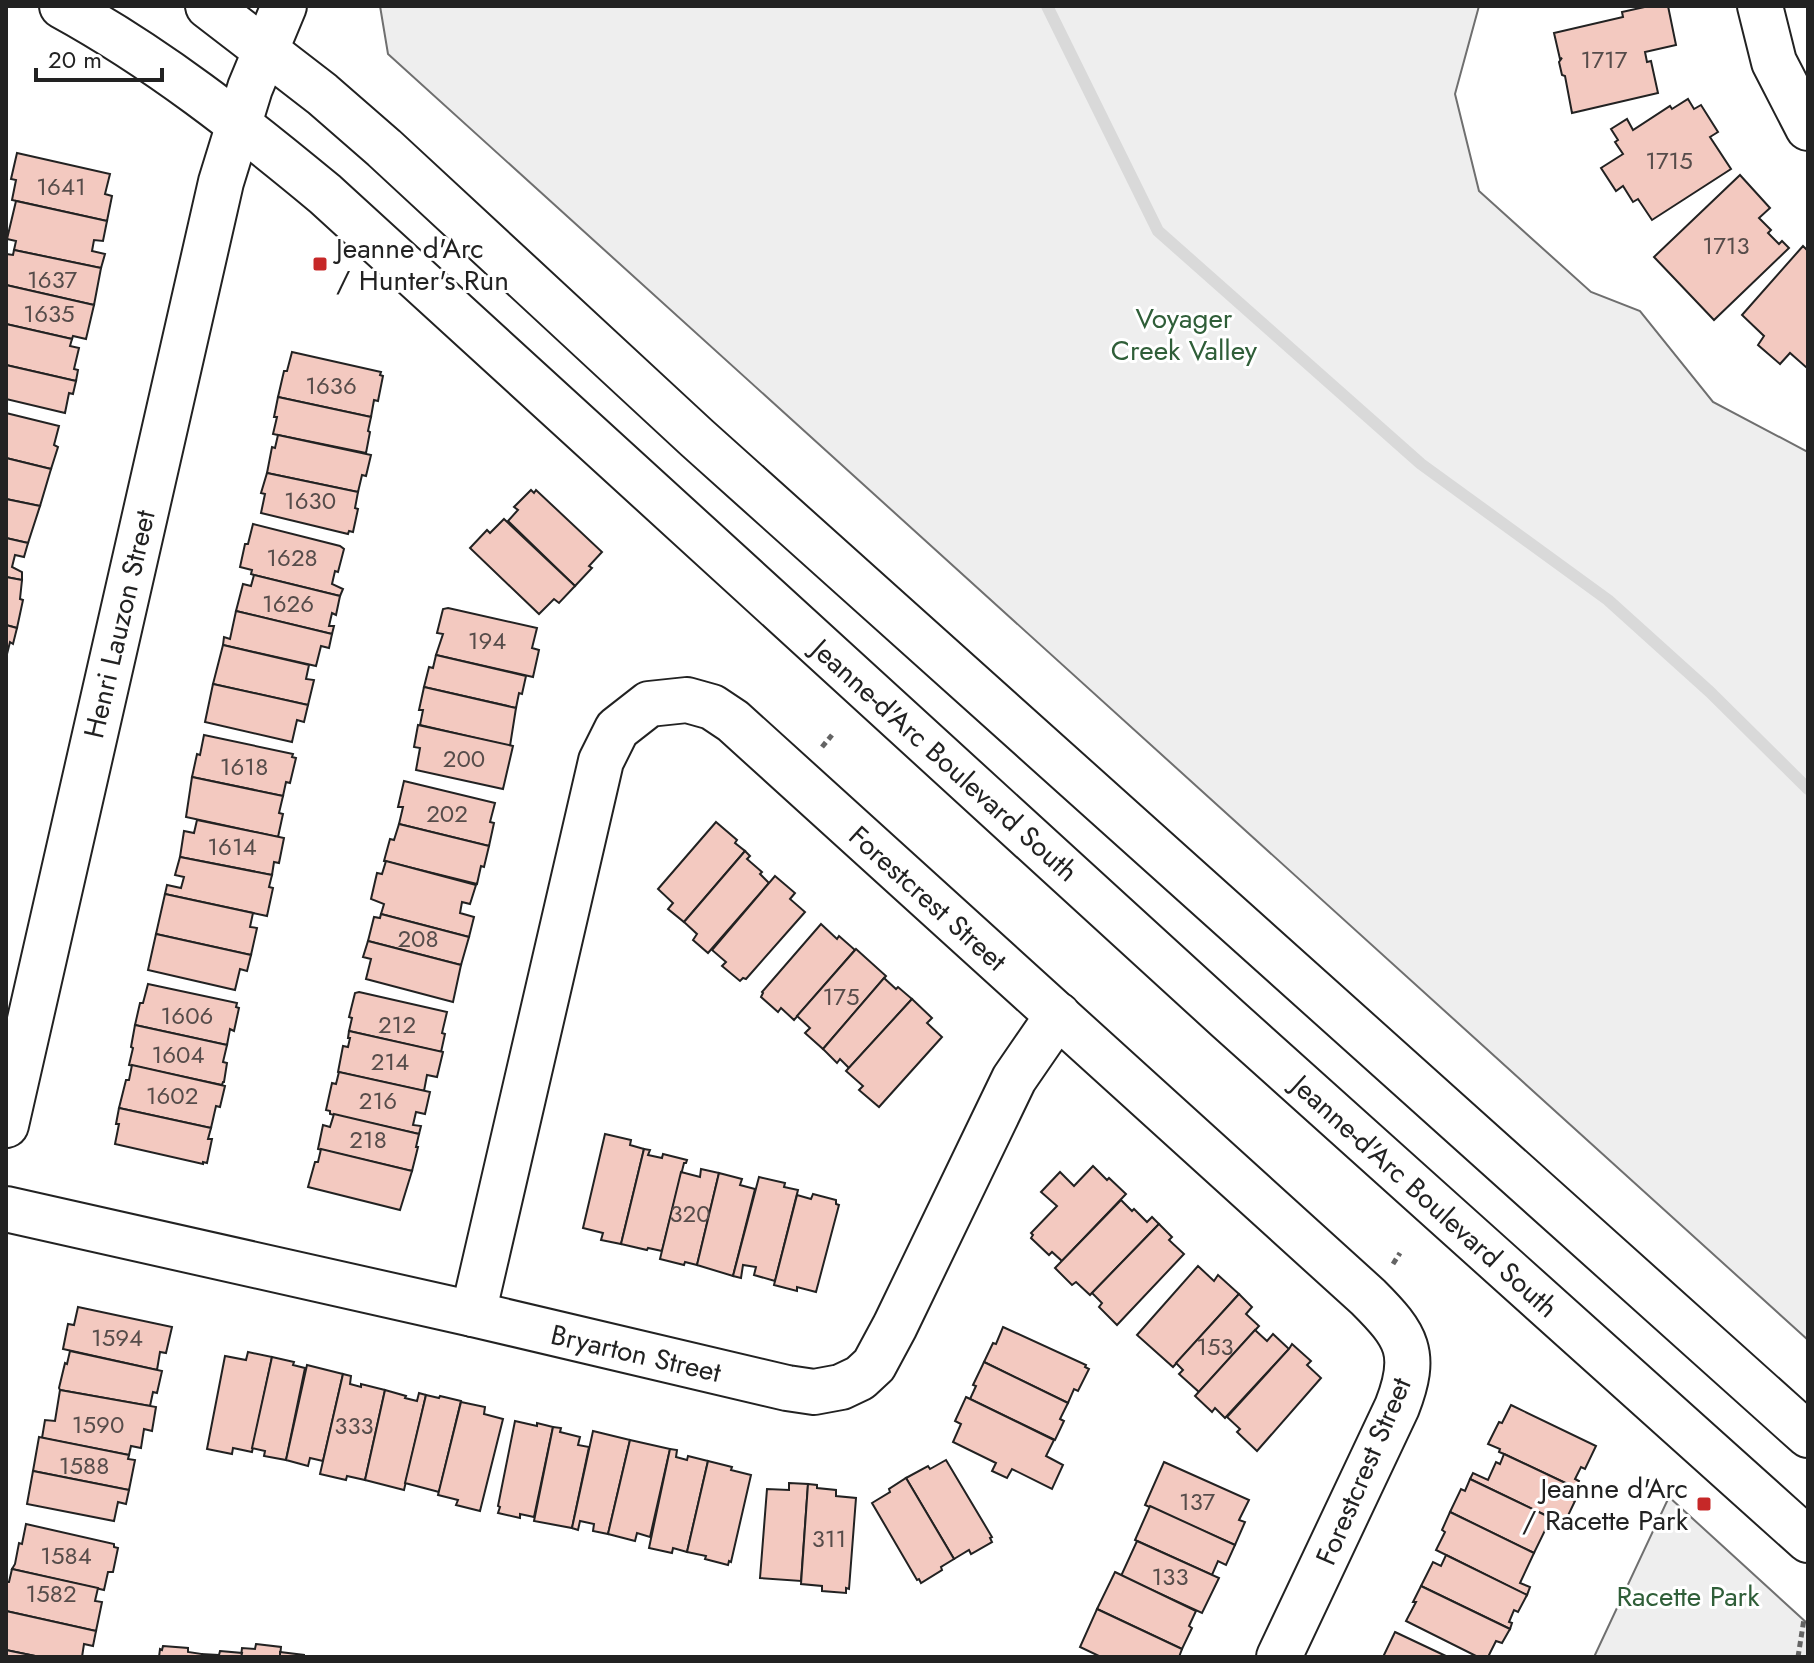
<svg xmlns="http://www.w3.org/2000/svg" width="1814" height="1663" viewBox="0 0 1814 1663" font-family="Jost,sans-serif">
	<style>
		.green { fill: #eee; stroke: #6f6f6f; stroke-width: 2 }
		.lines { fill: none; stroke-linecap: round; stroke-linejoin: round }
		.stream { stroke: #d9d9d9; stroke-width: 12 }
		.building { fill: #f3c9c0; stroke: #222; stroke-width: 2 }
		.minor-casing { stroke: #222; stroke-width: 48 }
		.major-casing { stroke: #222; stroke-width: 48 }
		.path { stroke: #646464; stroke-width: 5; stroke-dasharray: 6 4; stroke-linecap: butt }
		.minor { stroke: #fff; stroke-width: 44 }
		.major { stroke: #fff; stroke-width: 44 }
		.poi-dot { fill: #c62828; stroke: #fff; stroke-width: 3 }
		.labels { text-anchor: middle; stroke-width: 6; stroke-linejoin: round; paint-order: stroke }
		.number-label { font-size: 24px; fill: #564c4a }
		.poi-label { font-size: 28px; fill: #222; stroke: #fff; text-anchor: start }
		.park-label { font-size: 28px; fill: #2f5e38; stroke: #fff }
		.street-label { font-size: 28px; fill: #222; stroke: #fff }
	</style>
	<rect width="100%" height="100%" fill="#fff"/>
	<g class="green">
		<path d="M380,6H1479L1455,94L1479,191L1591,292L1640,311L1713,402L1808,452V1340L388,54Z"/>
		<path d="M1669,1497L1808,1624V1657H1594Z"/>
	</g>
	<g class="lines">
		<path class="stream" d="M1047,6L1158,231L1421,464L1608,600L1710,692L1808,789"/>
	</g>
	<g class="building">
		<path d="M1649,6H1668L1676,45L1645,52L1647,62L1651,61L1658,93L1572,113L1565,76L1562,75L1559,62L1562,58L1560,59L1554,33L1623,17L1622,12Z"/>
		<path d="M1688,99L1694,109L1701,105L1718,132L1710,137L1731,169L1652,220L1638,199L1633,202L1623,186L1616,191L1601,168L1623,154L1615,142L1618,140L1611,129L1627,119L1633,130L1670,106L1672,109Z"/>
		<path d="M17,153L110,174L105,194L112,196L107,221L12,200L16,180L11,179Z"/>
		<path d="M1740,175L1770,208L1759,218L1771,230L1768,233L1779,244L1782,241L1789,248L1714,320L1654,257Z"/>
		<path d="M16,201L107,221L103,241L94,240L92,251L105,254L101,268L14,250L16,241L7,239Z"/>
		<path d="M1803,246L1808,251V367L1807,368L1790,353L1780,364L1758,345L1764,336L1742,315Z"/>
		<path d="M14,250L101,268L94,305L6,285V254L13,255Z"/>
		<path d="M6,285L94,305L86,339L73,336L72,339L6,324Z"/>
		<path d="M6,324L72,339L70,346L79,348L74,369L78,370L76,381L6,365Z"/>
		<path d="M292,352L381,372L380,375L383,376L378,401L374,400L371,417L278,397L284,371H287Z"/>
		<path d="M6,365L76,381L73,394L69,393L65,413L6,399Z"/>
		<path d="M278,397L371,417L368,431L370,432L366,453L273,434L277,417H274Z"/>
		<path d="M6,413L59,426L54,445L58,447L51,469L6,458Z"/>
		<path d="M278,435L371,455L366,476L362,475L358,492L267,473L272,447L275,448Z"/>
		<path d="M6,458L51,469L40,506L6,499Z"/>
		<path d="M267,473L358,492L355,508L358,509L353,532L349,531L348,534L261,513L265,494L261,493Z"/>
		<path d="M531,490L534,493L536,490L602,552L589,566L592,568L575,586L508,521L518,510L514,507Z"/>
		<path d="M6,499L40,506L28,543L6,538Z"/>
		<path d="M504,519L575,586L559,603L554,599L539,614L470,548L487,530L490,533Z"/>
		<path d="M253,524L340,546L344,549L338,572L335,571L332,584L343,589L340,596L254,575L251,574L252,570L240,567L245,544H248Z"/>
		<path d="M6,538L28,543L24,557L15,555L12,567L22,572V580L6,577Z"/>
		<path d="M254,575L340,596L336,615L332,613L329,626H334L332,634L236,611L243,584L251,586Z"/>
		<path d="M6,577L22,580L20,599L23,600L17,628L6,625Z"/>
		<path d="M448,608L537,628L532,648L539,650L533,677L436,655L443,634L437,633L443,609Z"/>
		<path d="M236,611L332,634L329,648L321,646L316,666L223,645L224,637L230,639Z"/>
		<path d="M6,625L17,628L13,644L10,642L6,658Z"/>
		<path d="M223,645L309,665L306,679L314,680L308,705L213,684Z"/>
		<path d="M436,655L526,676L522,694L519,693L516,708L424,687L429,667L433,668Z"/>
		<path d="M213,684L308,705L304,722L297,720L292,742L205,722Z"/>
		<path d="M424,687L516,708L510,746L420,725L423,710H419Z"/>
		<path d="M418,725L513,746L503,789L416,770L420,748L414,747Z"/>
		<path d="M204,735L293,754L292,757L296,758L290,783L286,782L283,796L192,777L197,754L200,755Z"/>
		<path d="M192,777L283,796L279,813L283,814L278,837L186,817Z"/>
		<path d="M404,781L495,803L490,822L494,823L489,846L399,824L403,807H398Z"/>
		<path d="M197,820L284,838L279,863L274,862L272,875L180,857L184,831L194,833Z"/>
		<path d="M716,822L737,840L735,843L745,851L684,922L668,909L673,903L658,889Z"/>
		<path d="M399,824L489,846L484,867L481,866L477,884L384,861L390,839L394,840Z"/>
		<path d="M745,851L750,856L747,859L762,872L760,874L769,883L708,953L693,940L697,934L684,922Z"/>
		<path d="M180,857L272,875L269,887L273,888L267,916L165,894L167,885L181,888L184,877L175,875Z"/>
		<path d="M386,861L476,885L470,904L462,902L460,913L474,917L469,937L381,914L384,904L371,899L377,873L382,874Z"/>
		<path d="M775,876L795,893L790,899L805,912L746,979L743,978L740,981L722,966L726,962L712,950Z"/>
		<path d="M165,894L253,913L250,927L257,928L251,955L156,934Z"/>
		<path d="M381,914L469,937L461,965L368,941L374,917L380,918Z"/>
		<path d="M821,924L837,939L839,936L855,950L794,1020L781,1008L778,1012L761,997L763,993L762,992Z"/>
		<path d="M156,934L251,955L247,971L240,969L235,990L148,970Z"/>
		<path d="M368,941L461,965L453,1002L366,979L371,959L363,957Z"/>
		<path d="M856,949L886,976L823,1049L805,1033L810,1028L797,1016Z"/>
		<path d="M884,978L896,989L898,987L912,999L849,1068L840,1059L837,1063L823,1049Z"/>
		<path d="M148,984L237,1003L236,1007L239,1008L234,1031L230,1029L227,1045L135,1025L140,1003H143Z"/>
		<path d="M359,992L447,1012L442,1033L445,1034L441,1052L349,1031L352,1018L349,1017L355,993Z"/>
		<path d="M912,999L932,1018L927,1023L942,1037L879,1107L859,1090L863,1086L846,1071Z"/>
		<path d="M135,1025L227,1045L223,1062L227,1063L224,1082H223L222,1085L129,1065L133,1048L131,1047Z"/>
		<path d="M349,1031L443,1052L437,1077L427,1075L424,1091L338,1072L343,1046L348,1047L350,1038H348Z"/>
		<path d="M132,1065L225,1086L220,1107L216,1106L211,1128L119,1108L126,1080H129Z"/>
		<path d="M339,1072L430,1092L425,1114L416,1112L413,1125L421,1126L419,1134L330,1114V1111L326,1110L332,1083L336,1084Z"/>
		<path d="M119,1108L211,1128L208,1139H212L207,1163L203,1162V1164L115,1144L119,1124H116Z"/>
		<path d="M334,1114L419,1134L416,1147H418L412,1171L318,1149L323,1125L330,1127Z"/>
		<path d="M605,1134L631,1140L630,1145L644,1149L621,1244L601,1240L603,1233L583,1228Z"/>
		<path d="M321,1149L412,1171L400,1210L308,1187L315,1162H318Z"/>
		<path d="M644,1149L650,1150L648,1155L662,1158L663,1154L687,1160L686,1163H684L662,1251L648,1248L647,1250L621,1244Z"/>
		<path d="M1093,1166L1107,1180L1109,1178L1126,1194L1062,1261L1052,1252L1049,1255L1031,1238L1033,1235L1031,1233L1057,1206L1041,1192L1060,1172L1074,1186Z"/>
		<path d="M701,1169L719,1173L697,1265L685,1262L684,1265L660,1259L681,1172L700,1177Z"/>
		<path d="M719,1173L742,1179L740,1185L755,1189L733,1276L697,1265Z"/>
		<path d="M759,1177L785,1183L784,1187L798,1190L775,1281L754,1275L756,1267L743,1265L741,1278L733,1276Z"/>
		<path d="M813,1194L836,1200V1204L839,1205L816,1292L797,1287V1291L774,1285L797,1195L811,1199Z"/>
		<path d="M1121,1200L1132,1211L1134,1209L1147,1222L1152,1217L1159,1224L1090,1295L1076,1282L1072,1285L1055,1268Z"/>
		<path d="M1159,1224L1172,1237L1169,1240L1184,1254L1117,1325L1099,1307L1102,1303L1092,1293Z"/>
		<path d="M1198,1266L1214,1281L1218,1275L1239,1294L1173,1367L1137,1335Z"/>
		<path d="M1239,1294L1252,1307L1246,1314L1259,1326L1199,1392L1179,1374L1183,1370L1176,1363Z"/>
		<path d="M78,1307L172,1327L166,1353L160,1352L157,1370L63,1349L68,1324L74,1325Z"/>
		<path d="M1003,1327L1086,1365L1085,1367L1089,1369L1078,1391L1074,1389L1068,1403L984,1362L993,1343L996,1344Z"/>
		<path d="M1255,1330L1267,1341L1273,1334L1289,1349L1225,1418L1215,1408L1212,1412L1195,1396Z"/>
		<path d="M1292,1344L1311,1361L1307,1365L1321,1378L1257,1451L1237,1432L1240,1429L1227,1417L1289,1349Z"/>
		<path d="M70,1351L162,1371L157,1393L153,1392L150,1406L60,1390L59,1388L65,1363L67,1364Z"/>
		<path d="M248,1352L272,1357L252,1452L233,1448L232,1454L207,1449L225,1356L246,1360Z"/>
		<path d="M272,1357L294,1362L293,1365L305,1368L286,1460L264,1456L265,1451L252,1448Z"/>
		<path d="M984,1362L1068,1403L1060,1419L1064,1421L1055,1440L970,1399L976,1386L973,1385Z"/>
		<path d="M307,1365L343,1374L323,1461L310,1458L308,1466L286,1460Z"/>
		<path d="M343,1374L351,1376L350,1384L361,1387V1384L385,1390L365,1480L347,1476L346,1480L320,1474Z"/>
		<path d="M60,1390L156,1407L152,1431L144,1429L141,1448L131,1446L129,1455L42,1438L45,1420L55,1421Z"/>
		<path d="M385,1390L406,1396L405,1398L417,1401L419,1393L426,1395L404,1490L365,1480Z"/>
		<path d="M426,1395L439,1398L440,1396L461,1401L439,1492L405,1483Z"/>
		<path d="M966,1397L1054,1440L1046,1456L1063,1465L1052,1489L1012,1469L1007,1478L992,1471L996,1463L953,1442L961,1424L955,1421Z"/>
		<path d="M461,1402L485,1407L484,1414L503,1419L480,1511L456,1505L458,1500L438,1495Z"/>
		<path d="M1511,1405L1596,1446L1585,1469L1581,1467L1575,1479L1579,1481L1576,1488L1504,1454L1499,1452L1500,1449L1488,1444L1499,1422L1502,1423Z"/>
		<path d="M515,1421L537,1426V1423L553,1427L534,1517L520,1514V1518L498,1513L500,1507L498,1506Z"/>
		<path d="M553,1427L561,1428L560,1432L580,1437L578,1445L589,1447L572,1528L534,1521Z"/>
		<path d="M593,1431L630,1440L608,1534L593,1531L594,1524L580,1521L578,1530L572,1528Z"/>
		<path d="M39,1437L129,1455L128,1459L135,1460L129,1490L33,1471Z"/>
		<path d="M630,1440L670,1449L650,1537L637,1533L635,1541L608,1534Z"/>
		<path d="M670,1449L677,1450L676,1457L687,1460L688,1456L708,1461L687,1552L673,1548L672,1553L649,1548Z"/>
		<path d="M1504,1454L1576,1488L1570,1499L1575,1501L1564,1524L1470,1479L1473,1473L1488,1480L1496,1462L1500,1464Z"/>
		<path d="M946,1460L992,1537L990,1538L992,1542L971,1554L969,1550L954,1559L906,1478L928,1466L930,1469Z"/>
		<path d="M708,1461L732,1467L731,1470L751,1475L731,1562L729,1561L728,1565L705,1559L706,1556L687,1552Z"/>
		<path d="M1164,1462L1249,1500L1239,1520L1245,1522L1235,1545L1145,1505Z"/>
		<path d="M33,1471L129,1490L126,1504L118,1502L114,1521L27,1504Z"/>
		<path d="M906,1478L954,1559L941,1567L942,1570L921,1583L919,1579L917,1580L872,1503L890,1492L889,1489Z"/>
		<path d="M1470,1479L1551,1518L1534,1553L1450,1512L1461,1489L1465,1491Z"/>
		<path d="M789,1483L808,1484L801,1581L760,1578L767,1489L789,1490Z"/>
		<path d="M808,1484L817,1485V1488L836,1490V1496L856,1498L849,1589L846,1588V1593L822,1591V1586L801,1584Z"/>
		<path d="M1150,1506L1235,1545L1226,1565L1218,1561L1212,1575L1135,1540Z"/>
		<path d="M1450,1512L1534,1553L1520,1583L1530,1587L1527,1595L1436,1550L1445,1532L1442,1530Z"/>
		<path d="M26,1524L114,1544V1547L118,1548L113,1572H108L104,1590L12,1569L15,1564L19,1543L22,1544Z"/>
		<path d="M1137,1541L1219,1578L1202,1613L1121,1576Z"/>
		<path d="M1446,1555L1527,1595L1518,1612L1514,1610L1509,1622L1512,1623L1510,1629L1421,1586L1433,1562L1441,1566Z"/>
		<path d="M12,1569L98,1588L95,1601L102,1602L96,1631L6,1611V1586L7,1582H9Z"/>
		<path d="M1115,1572L1196,1611L1189,1626L1192,1628L1182,1649L1097,1609Z"/>
		<path d="M1421,1586L1510,1629L1502,1643L1496,1641L1488,1657H1478L1406,1621L1416,1602H1413Z"/>
		<path d="M1097,1609L1182,1649L1179,1657H1101L1080,1647Z"/>
		<path d="M6,1611L96,1631L93,1646L84,1644L82,1657H40L6,1650Z"/>
		<path d="M1395,1632L1448,1657H1383Z"/>
		<path d="M256,1644L281,1647L280,1657H241L242,1648L255,1649Z"/>
		<path d="M163,1646L188,1648V1652L202,1654V1657H159L160,1649L162,1650Z"/>
		<path d="M6,1650L40,1657H6Z"/>
		<path d="M220,1651L242,1653L241,1657H202V1654L219,1655Z"/>
		<path d="M280,1652L304,1655V1657H280Z"/>
	</g>
	<g class="lines">
		<defs>
			<g id="minor">
				<path d="M1760,6L1774,62L1808,128"/>
				<path d="M6,1125L221,182L250,88L284,6"/>
				<path d="M6,1209L473,1314L787,1388L814,1392L841,1387L860,1378L874,1365L895,1326L1014,1079L1058,1015"/>
				<path d="M473,1314L601,761L617,729L649,704L687,700L712,707L733,721L1368,1297C1407,1336 1418,1353 1397,1407L1279,1657"/>
			</g>
			<g id="major">
				<path d="M62,6C157,58 242,125 325,194L1228,1019L1808,1540"/>
				<path d="M208,6L322,94L384,148L697,438L1808,1435"/>
			</g>
		</defs>
		<use href="#minor" class="minor-casing"/>
		<use href="#major" class="major-casing"/>
		<g class="path">
			<path d="M822,747L832,735"/>
			<path d="M1393,1264L1400,1253"/>
			<path d="M1798,1657L1804,1619"/>
		</g>
		<use href="#minor" class="minor"/>
		<use href="#major" class="major"/>
	</g>
	<g class="poi-dot">
		<rect x="312" y="256" width="16" height="16" rx="4"/>
		<rect x="1696" y="1496" width="16" height="16" rx="4"/>
	</g>
	<g class="labels">
		<g class="number-label">
			<text x="1604" y="68">1717</text>
			<text x="1669" y="169">1715</text>
			<text x="61" y="195">1641</text>
			<text x="1726" y="254">1713</text>
			<text x="52" y="288">1637</text>
			<text x="49" y="322">1635</text>
			<text x="331" y="394">1636</text>
			<text x="310" y="509">1630</text>
			<text x="292" y="566">1628</text>
			<text x="288" y="612">1626</text>
			<text x="487" y="649">194</text>
			<text x="464" y="767">200</text>
			<text x="244" y="775">1618</text>
			<text x="447" y="822">202</text>
			<text x="232" y="855">1614</text>
			<text x="418" y="947">208</text>
			<text x="841" y="1005">175</text>
			<text x="187" y="1024">1606</text>
			<text x="397" y="1033">212</text>
			<text x="178" y="1063">1604</text>
			<text x="390" y="1070">214</text>
			<text x="172" y="1104">1602</text>
			<text x="378" y="1109">216</text>
			<text x="368" y="1148">218</text>
			<text x="690" y="1222">320</text>
			<text x="117" y="1346">1594</text>
			<text x="1215" y="1355">153</text>
			<text x="98" y="1433">1590</text>
			<text x="354" y="1434">333</text>
			<text x="84" y="1474">1588</text>
			<text x="1197" y="1510">137</text>
			<text x="829" y="1547">311</text>
			<text x="66" y="1564">1584</text>
			<text x="1170" y="1585">133</text>
			<text x="51" y="1602">1582</text>
		</g>
		<g class="poi-label">
			<text x="336" y="258">Jeanne d'Arc<tspan x="336" dy="32">/ Hunter's Run</tspan></text>
			<text x="1688" y="1498" text-anchor="end">Jeanne d'Arc<tspan x="1688" dy="32">/ Racette Park</tspan></text>
		</g>
		<g class="park-label">
			<text x="1184" y="328">Voyager<tspan x="1184" dy="32">Creek Valley</tspan></text>
			<text x="1688" y="1606">Racette Park</text>
		</g>
		<g class="street-label">
			<text transform="translate(119 624) rotate(-77)" y="10">Henri Lauzon Street</text>
			<text transform="translate(945 760) rotate(42)" y="10">Jeanne-d'Arc Boulevard South</text>
			<text transform="translate(928 898) rotate(42)" y="10">Forestcrest Street</text>
			<text transform="translate(1425 1196) rotate(42)" y="10">Jeanne-d'Arc Boulevard South</text>
			<text transform="translate(636 1353) rotate(13)" y="10">Bryarton Street</text>
			<text transform="translate(1363 1471) rotate(-67)" y="10">Forestcrest Street</text>
		</g>
	</g>
	<rect width="1814" height="1663" fill="none" stroke="#222222" stroke-width="16"/>
	<path d="M36 68v12h126v-12" fill="none" stroke="#222222" stroke-width="4"/>
	<text x="48" y="68" font-size="24" fill="#222222" stroke="#ffffff" stroke-width="6" paint-order="stroke">20 m</text>
</svg>
